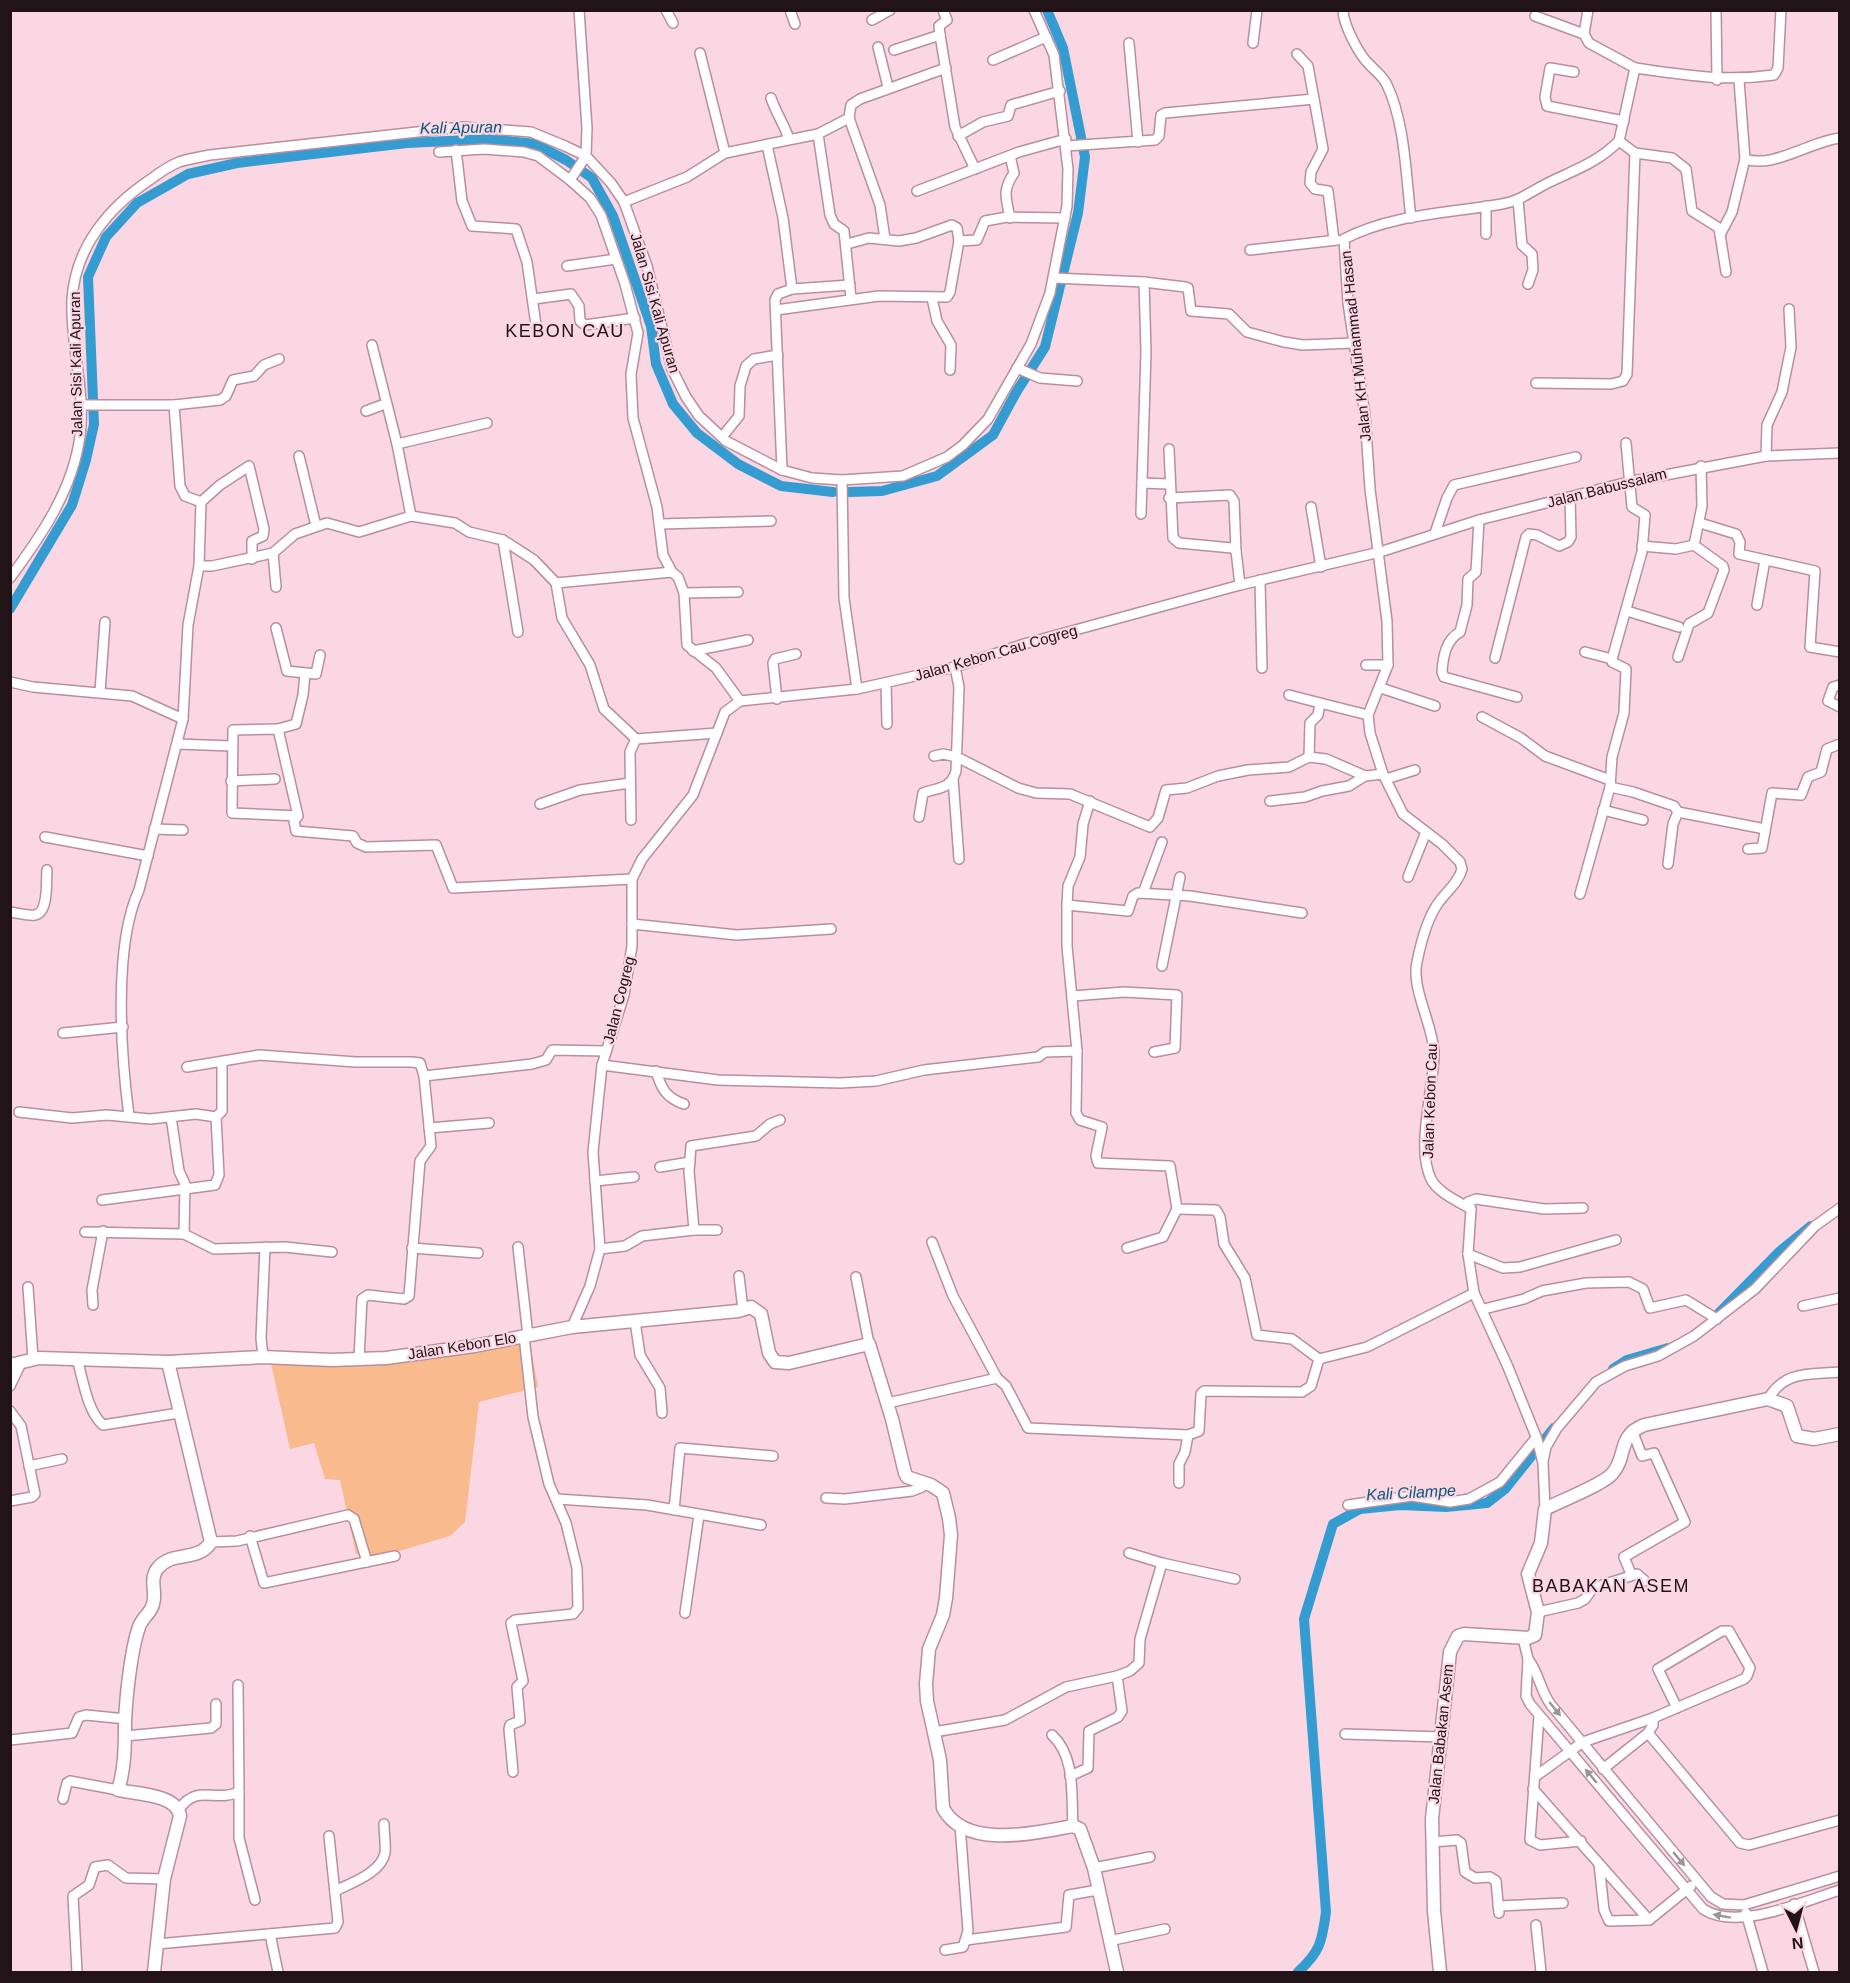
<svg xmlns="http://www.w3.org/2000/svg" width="1850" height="1983" viewBox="0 0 1850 1983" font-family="Helvetica,sans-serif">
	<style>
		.green { fill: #f9ba8d }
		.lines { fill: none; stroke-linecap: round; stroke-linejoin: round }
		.canal { stroke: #359cd2; stroke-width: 10 }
		.minor-casing { stroke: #b88f9d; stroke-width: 12 }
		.tertiary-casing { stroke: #b88f9d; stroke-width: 15 }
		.minor { stroke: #fff; stroke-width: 9 }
		.tertiary { stroke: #fff; stroke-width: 12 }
		.oneway { fill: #9c9598 }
		.labels { text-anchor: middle; stroke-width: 4.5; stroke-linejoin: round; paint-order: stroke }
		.street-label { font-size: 15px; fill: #221319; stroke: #fbd7e3 }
		.water-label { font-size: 16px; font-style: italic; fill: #06587c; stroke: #fbd7e3 }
		.quarter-label { font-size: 18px; letter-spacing: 1.5px; fill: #221319; stroke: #fbd7e3 }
	</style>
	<rect width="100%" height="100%" fill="#fbd7e3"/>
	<path class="green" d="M529,1337L538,1387L479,1402L465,1522L450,1536L379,1557L356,1554L340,1480L325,1479L314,1443L290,1449L270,1359L309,1361Z"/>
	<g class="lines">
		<g class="canal">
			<path d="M849,492L882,491L937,476L993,435L1017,391L1045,347L1078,213L1085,157L1063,48L1047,10"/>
			<path d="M10,609L72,505L86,460L94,424L88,277L106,237L137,203L188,174L237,163L407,143L491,139L535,144L566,160L592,178L613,216L651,326L656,364L673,404L697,433L738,464L781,486L833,492"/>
			<path d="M1716,1316L1779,1252L1811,1226"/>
			<path d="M1613,1369L1627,1360L1668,1348"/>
			<path d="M1298,1972C1320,1952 1322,1942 1326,1912L1304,1619L1333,1524L1360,1509L1400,1505L1446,1507L1487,1503L1505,1489L1554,1428"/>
		</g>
		<defs>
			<g id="minor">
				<path d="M666,10L673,23"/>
				<path d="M790,10L795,24"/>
				<path d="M943,10L947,20L939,26L940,35L955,127L975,169"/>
				<path d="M1343,10C1343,24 1359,55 1369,64C1375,71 1383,76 1387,85C1405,122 1406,177 1411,218"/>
				<path d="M1716,10L1717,80"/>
				<path d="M1535,16L1584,34"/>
				<path d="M872,20L890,10"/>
				<path d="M1129,43L1138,142"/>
				<path d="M1253,43L1257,10"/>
				<path d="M878,47L888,87"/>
				<path d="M894,50L940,35"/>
				<path d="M700,53L725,153"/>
				<path d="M993,60L1046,37"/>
				<path d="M1635,68C1685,75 1724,82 1774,75L1778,68L1781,10"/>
				<path d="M1574,72L1550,68L1545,97L1547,106L1624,121"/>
				<path d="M1739,80L1745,159C1773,169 1811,141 1840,138"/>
				<path d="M771,98C776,113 784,124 789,139"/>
				<path d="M1314,99L1323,149L1311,172L1310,183L1315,189L1328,191L1334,240"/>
				<path d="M849,118L880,205L885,239"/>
				<path d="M818,134L830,215L834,224L844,231L851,298"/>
				<path d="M958,136L983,122L1008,116L1011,105L1060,91"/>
				<path d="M1619,141L1635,153L1672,158L1686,169L1692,211L1719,228L1726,272"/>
				<path d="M767,145L783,218L792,289L778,294L775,300L782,470"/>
				<path d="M1066,146L1155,140L1159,136L1161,115L1165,113L1314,99L1308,66L1297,54"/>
				<path d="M456,150L462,201L472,226L516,229L527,262L536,325"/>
				<path d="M439,152L484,149L524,152L538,156L570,180L590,198L601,215L625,284L638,333L631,374L633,418L657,507L663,555L672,572L678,577L684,593L687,645L716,668L740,701L857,689L955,667L1024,644L1240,585L1380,552L1479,520L1628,482L1766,456L1840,453"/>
				<path d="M1010,156L1014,173C1002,191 1006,197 1010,218"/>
				<path d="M570,180L586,156L587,128L579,10"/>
				<path d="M917,191L1019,152L1066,139"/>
				<path d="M1518,200L1522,245L1532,254L1533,270L1528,284"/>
				<path d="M624,202L687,177L725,153L818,134L849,118L851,105L860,99L946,68"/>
				<path d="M1486,234V206"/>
				<path d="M1720,235L1732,212L1745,159"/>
				<path d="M847,244L869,238L899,241L916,238L952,225L957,228L959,241"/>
				<path d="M1250,250L1337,240"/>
				<path d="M567,266L616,259"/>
				<path d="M1054,278L1144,282L1185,287L1188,288L1191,311L1229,314L1247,332L1284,342L1303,345L1354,343"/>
				<path d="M792,289L850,285"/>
				<path d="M932,298L937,321L951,345L950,370"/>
				<path d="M534,299L571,294L579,306L580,321L585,325L635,318"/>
				<path d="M776,310L879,296L947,297L950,292L959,241L977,240L985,221L1007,217L1065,218"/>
				<path d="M372,345L397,444L411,516"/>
				<path d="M1017,368L1040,378L1077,381"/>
				<path d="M1536,383L1611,384L1623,381L1627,374L1635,153"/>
				<path d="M80,405H174L220,400L226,396L233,380L254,376L264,365L279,359"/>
				<path d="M174,405L180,486L185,496L201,502"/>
				<path d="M366,411L385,404"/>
				<path d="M722,437L739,416L740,386L746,366L754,359L778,355"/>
				<path d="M397,444L487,423"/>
				<path d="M1169,449L1173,538L1179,543L1232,548L1236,551L1240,585"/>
				<path d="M299,456L316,526"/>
				<path d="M1766,456L1767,425L1782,392L1791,347L1789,309"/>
				<path d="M842,480L844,598L857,689"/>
				<path d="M1142,483L1168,484"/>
				<path d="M1169,498L1230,495L1234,501L1236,551"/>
				<path d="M1311,507L1321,567"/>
				<path d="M1141,514L1146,352L1144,282"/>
				<path d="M1479,520L1476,572L1468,579L1467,605L1460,632C1446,640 1443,656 1442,672L1444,677L1517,697"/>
				<path d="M1700,523L1736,534L1740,542L1739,554L1815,571L1810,647L1840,652"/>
				<path d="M660,524L771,521"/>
				<path d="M1435,533L1447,498L1454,485L1576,457"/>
				<path d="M503,540L518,632"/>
				<path d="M1642,546L1676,549L1694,545L1702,506L1701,466"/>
				<path d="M273,553L276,587"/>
				<path d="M199,566H212L273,553L295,534L327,523L359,532L411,516L455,523L469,532L503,540L534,560L556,583L562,618L590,665L604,709L636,739"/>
				<path d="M10,578C41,536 73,490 80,436C86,391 70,345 72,300C75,247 109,207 151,179C159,173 169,166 179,162C188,159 199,157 210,155L462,127L531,132L565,146L586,156L611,183L624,202L647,266L672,369L686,397L699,416L726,441L782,470L812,478L842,480L903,476L947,457L963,445L988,419L1031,344L1050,293L1067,206L1068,169L1054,55L1034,10"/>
				<path d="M1260,580L1262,668"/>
				<path d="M556,583L672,572"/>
				<path d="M684,593L738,592"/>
				<path d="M1757,605L1765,560"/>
				<path d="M1627,611L1679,627"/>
				<path d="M276,628L287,671L316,674L320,655"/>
				<path d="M693,651L748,640"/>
				<path d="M1585,652L1612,659"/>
				<path d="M1678,657L1689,624L1708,613L1724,570L1723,566L1694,545"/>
				<path d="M1495,658L1526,537L1529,534L1537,535L1559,546L1568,542L1571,537L1570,497"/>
				<path d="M1366,665H1388"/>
				<path d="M10,682L33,687L132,696L183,719"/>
				<path d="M886,683L887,724"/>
				<path d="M1840,685L1833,687L1828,701L1840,707"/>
				<path d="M1381,688L1435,706"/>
				<path d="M100,692L105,622"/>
				<path d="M1289,695L1320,703"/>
				<path d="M777,699L773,663L775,659L796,654"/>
				<path d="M1482,717L1521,738L1545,756L1610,780"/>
				<path d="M278,729L296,724L303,695L305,674"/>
				<path d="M636,739L717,733"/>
				<path d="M177,744L232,746"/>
				<path d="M934,756L943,754L957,757L1018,788L1036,793L1070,794L1150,827L1158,818L1166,790L1187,788L1218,776L1248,770L1289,767L1309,757L1326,759L1365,776L1383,774"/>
				<path d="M1309,757L1310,723L1318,715L1320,703L1368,715"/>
				<path d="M953,779L959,859"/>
				<path d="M1386,779L1415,770"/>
				<path d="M231,781L275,779"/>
				<path d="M1610,787L1633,792L1674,806L1678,812"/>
				<path d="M1090,801L1083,824L1080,857L1068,886L1067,905V946L1077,1051L1076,1113L1080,1120L1102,1127L1096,1156L1098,1163L1170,1166L1177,1209L1216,1210L1220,1217L1224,1244L1245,1278L1257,1335L1292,1339L1319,1359L1367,1347L1474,1293"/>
				<path d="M1270,801L1305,797L1322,791L1349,786L1365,776"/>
				<path d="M540,804L580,790L630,783"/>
				<path d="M1603,810L1643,820"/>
				<path d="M298,816L232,813L233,730L278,729L298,816L294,821L296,831L353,836L357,843L366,847L436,845L453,888L632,879"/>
				<path d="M919,817L923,793C939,787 950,790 956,771L959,687L955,667"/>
				<path d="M631,820L630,752L636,739"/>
				<path d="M154,829L183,830"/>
				<path d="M45,837L148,856"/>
				<path d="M1748,849L1762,848L1772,793L1801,795L1808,777L1821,772L1827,749L1840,744"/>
				<path d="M1668,864L1673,824L1678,812L1765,829"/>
				<path d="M1408,877L1426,832"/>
				<path d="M1143,893L1162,842"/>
				<path d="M1580,894L1610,787L1612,757L1624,713L1626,669L1612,662V659L1642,552L1645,515L1632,507L1626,443"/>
				<path d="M1067,905L1128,911L1133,896L1138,893L1190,896L1302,913"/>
				<path d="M10,912C18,913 28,916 35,915C49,913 46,880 47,870"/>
				<path d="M632,924L737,935L831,929"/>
				<path d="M1162,966L1180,877"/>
				<path d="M1073,996L1124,992L1177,995L1175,1048L1154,1052"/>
				<path d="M63,1033L123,1027"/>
				<path d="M602,1065L718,1080L840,1083L876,1081L924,1070L1038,1057L1045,1052L1077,1051"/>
				<path d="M187,1067L259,1055L356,1062H412L420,1063L424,1076L532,1064L546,1060L552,1050L606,1051"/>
				<path d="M656,1071C661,1088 666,1098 684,1104"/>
				<path d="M19,1112L72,1118L107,1115L150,1119L196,1114L216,1117L222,1111V1063"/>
				<path d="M129,1116C121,1055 113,946 139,890L183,719L188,625L199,566L201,502L220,485L249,466L264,529L263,536L252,541V559"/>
				<path d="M171,1117L179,1171L185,1184L184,1234L214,1249L285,1247L332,1252"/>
				<path d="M429,1128L489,1123"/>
				<path d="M660,1167L690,1162"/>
				<path d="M595,1181L634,1177"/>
				<path d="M102,1200L215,1185L219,1175L216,1117"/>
				<path d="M1471,1209L1468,1202L1476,1199L1544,1209L1583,1208"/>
				<path d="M694,1230H717"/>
				<path d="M85,1232L184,1234"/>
				<path d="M932,1242L953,1296L997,1378"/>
				<path d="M518,1247L528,1336"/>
				<path d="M412,1248L478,1253"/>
				<path d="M1127,1248L1163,1237L1177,1209"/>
				<path d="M600,1249L625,1246L642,1236L694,1230L689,1171L691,1146L756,1136L770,1124L780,1120"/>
				<path d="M1468,1254L1503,1268L1520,1267L1616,1240"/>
				<path d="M739,1276L743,1310"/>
				<path d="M856,1277L869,1344"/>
				<path d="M28,1287L33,1359"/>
				<path d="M93,1305L92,1290L103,1231"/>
				<path d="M1803,1306L1840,1298"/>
				<path d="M1484,1309L1524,1299L1542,1291L1586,1283L1629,1282L1643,1289L1650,1308L1686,1300L1717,1319"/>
				<path d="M635,1321L640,1355L660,1388L662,1413"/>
				<path d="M572,1327L590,1286L600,1249L593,1152L602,1065L624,995L632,946V879L642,859L693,795L725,712L740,701"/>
				<path d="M263,1357L261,1338L265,1247"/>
				<path d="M77,1359C83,1379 87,1411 103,1425L179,1413"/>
				<path d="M359,1359L362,1299L368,1295L404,1299L409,1296L420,1161L431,1146L424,1076"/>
				<path d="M10,1386L22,1361"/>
				<path d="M1768,1399C1785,1370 1809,1375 1840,1372"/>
				<path d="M888,1403L997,1378L1006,1386L1028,1428L1188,1435L1199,1431L1201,1394L1204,1391L1302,1392L1311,1386L1319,1359"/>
				<path d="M10,1411L21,1426L35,1494L32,1497L10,1501"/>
				<path d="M1543,1461L1546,1447L1557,1428L1596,1382L1625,1366L1658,1356L1694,1336L1755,1289L1815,1226L1840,1208"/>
				<path d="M29,1466L62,1459"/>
				<path d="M1179,1483V1464L1185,1452L1188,1435"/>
				<path d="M826,1498L845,1499L912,1491L922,1487L925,1482"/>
				<path d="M557,1499L647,1505L761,1525"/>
				<path d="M1348,1505L1412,1496L1450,1502L1469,1499L1500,1482L1536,1438"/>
				<path d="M1545,1509L1543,1463L1537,1439L1508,1367L1474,1293L1468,1254L1471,1209C1459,1202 1437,1192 1431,1179C1415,1146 1435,1086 1434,1051C1432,1023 1411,988 1417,962C1421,942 1427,918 1439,902C1447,891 1459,882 1462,869L1460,862L1442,844L1403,814L1383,774L1370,733L1368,715L1388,665L1387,621L1370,489L1365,415L1348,303L1344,239C1391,214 1451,213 1502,204C1521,201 1534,189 1552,181C1577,169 1598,162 1619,141L1635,68L1589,43L1584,34L1588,10"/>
				<path d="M674,1510L680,1448L773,1456"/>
				<path d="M250,1536L264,1583L395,1556"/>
				<path d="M211,1542L237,1541L348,1515L354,1519L367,1562"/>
				<path d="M1162,1563L1235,1579"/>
				<path d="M1631,1574L1624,1557L1685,1522L1654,1453L1642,1456L1632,1430"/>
				<path d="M1538,1612L1578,1603L1585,1599L1593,1588L1637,1574L1645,1581"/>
				<path d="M685,1613L699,1515"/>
				<path d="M1523,1638L1528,1659L1526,1696L1530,1704L1703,1909C1737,1932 1804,1901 1840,1890"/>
				<path d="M1528,1659C1539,1673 1540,1690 1551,1705L1711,1897L1723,1904L1744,1905L1840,1876"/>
				<path d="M1539,1716L1530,1840L1540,1845L1581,1841"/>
				<path d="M1653,1718V1725L1648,1733L1740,1843L1749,1845L1840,1820"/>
				<path d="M934,1732L1005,1720L1066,1687L1117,1676"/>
				<path d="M1345,1734L1441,1737"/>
				<path d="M1052,1735C1076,1757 1071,1795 1073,1826"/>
				<path d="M125,1736L211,1728L216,1724V1704"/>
				<path d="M10,1740L72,1733L79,1717L86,1715L126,1719"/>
				<path d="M1603,1769L1648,1733"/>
				<path d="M513,1772L509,1729L510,1725L520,1721L517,1687L523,1681L511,1623L515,1620L573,1614L578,1608L577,1568L566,1523L549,1484L533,1417L524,1336"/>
				<path d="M1070,1776L1088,1768L1089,1731L1118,1717L1122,1711L1117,1676L1130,1671L1139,1663L1140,1639L1162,1563L1129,1553"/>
				<path d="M1536,1776L1583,1742L1653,1718L1744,1679L1747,1676L1750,1668L1729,1631H1722L1658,1669L1677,1708"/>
				<path d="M1533,1789L1649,1920"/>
				<path d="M239,1792V1838L255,1900"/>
				<path d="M63,1799L67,1783L70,1781L118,1790"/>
				<path d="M179,1809C199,1783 213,1803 239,1792L238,1685"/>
				<path d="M1433,1842L1457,1840L1461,1843L1465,1872L1475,1878L1490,1877L1496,1881L1499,1913"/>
				<path d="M1599,1864L1604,1910L1609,1921L1649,1920L1691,1886"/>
				<path d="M1094,1868L1150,1857"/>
				<path d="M335,1891C351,1883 381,1873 385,1853C386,1844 384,1833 384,1824"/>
				<path d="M1794,1904L1814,1972"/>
				<path d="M1498,1906L1563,1903"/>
				<path d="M1746,1913L1763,1972"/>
				<path d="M1536,1925L1541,1972"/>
				<path d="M270,1934L278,1972"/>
				<path d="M966,1940L1066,1927L1069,1895L1098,1890"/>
				<path d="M1109,1941L1165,1929"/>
				<path d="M157,1944L335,1928L338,1922L329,1836"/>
				<path d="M945,1950L963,1947L968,1931L960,1825"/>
				<path d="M77,1972L73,1896L89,1885L95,1867L108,1865L126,1878L164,1879"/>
			</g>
			<g id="tertiary">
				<path d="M10,1365L39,1358L168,1362L263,1357L332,1360L386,1358L474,1346L572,1327L738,1311L751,1307L761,1314L769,1353L775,1362L789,1363L869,1344L892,1419L905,1473L907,1477L931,1485L943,1493L949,1518L951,1535L946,1598L943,1615L929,1649L926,1684L927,1701L940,1760L943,1808C965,1850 1036,1833 1073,1826L1080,1829L1094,1868L1117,1972"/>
				<path d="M154,1972L164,1879L180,1816C177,1794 136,1794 118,1790C125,1769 125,1744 125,1722C126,1697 131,1650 139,1627C142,1618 151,1613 153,1604C157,1592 149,1581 157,1569C171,1550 198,1563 211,1542L168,1362"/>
				<path d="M1440,1972L1434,1911L1432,1819L1450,1652L1458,1636L1464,1634L1528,1638L1535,1635L1538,1612L1528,1574L1541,1543L1545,1509C1560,1501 1602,1485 1612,1474C1628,1456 1616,1437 1644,1425L1768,1399L1787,1406L1797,1436L1814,1439L1840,1434"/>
			</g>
		</defs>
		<use href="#minor" class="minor-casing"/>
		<use href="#tertiary" class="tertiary-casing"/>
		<use href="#minor" class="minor"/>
		<use href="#tertiary" class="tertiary"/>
	</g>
	<defs><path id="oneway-solid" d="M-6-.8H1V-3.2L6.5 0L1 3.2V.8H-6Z" transform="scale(1.5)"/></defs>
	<g class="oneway">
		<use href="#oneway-solid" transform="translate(1555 1709) rotate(51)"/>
		<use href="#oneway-solid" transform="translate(1591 1776) rotate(-130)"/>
		<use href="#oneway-solid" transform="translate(1679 1859) rotate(50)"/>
		<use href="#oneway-solid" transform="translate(1722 1916) rotate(-170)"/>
	</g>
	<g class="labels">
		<g class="street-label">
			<text transform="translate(655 303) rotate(74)" y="5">Jalan Sisi Kali Apuran</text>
			<text transform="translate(1356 346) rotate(-96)" y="5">Jalan KH Muhammad Hasan</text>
			<text transform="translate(76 364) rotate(-91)" y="5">Jalan Sisi Kali Apuran</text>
			<text transform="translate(1607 488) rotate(-14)" y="5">Jalan Babussalam</text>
			<text transform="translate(996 653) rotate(-16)" y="5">Jalan Kebon Cau Cogreg</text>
			<text transform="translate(619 1000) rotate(-76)" y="5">Jalan Cogreg</text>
			<text transform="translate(1430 1101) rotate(-88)" y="5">Jalan Kebon Cau</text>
			<text transform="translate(462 1346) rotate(-9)" y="5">Jalan Kebon Elo</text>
			<text transform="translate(1441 1734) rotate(-84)" y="5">Jalan Babakan Asem</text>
		</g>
		<g class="water-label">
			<text transform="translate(461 127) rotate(-1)" y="6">Kali Apuran</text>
			<text transform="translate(1411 1492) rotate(-3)" y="6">Kali Cilampe</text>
		</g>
		<g class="quarter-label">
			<text x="565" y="337">KEBON CAU</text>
			<text x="1611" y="1592">BABAKAN ASEM</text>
		</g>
	</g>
	<rect width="1850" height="1983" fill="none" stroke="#221319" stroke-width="24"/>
	<g transform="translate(1796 1929) rotate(174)" stroke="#fbd7e3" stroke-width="4.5" paint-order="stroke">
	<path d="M0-4.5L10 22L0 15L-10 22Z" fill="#221319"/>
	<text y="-9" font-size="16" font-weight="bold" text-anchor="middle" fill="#221319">N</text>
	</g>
</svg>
